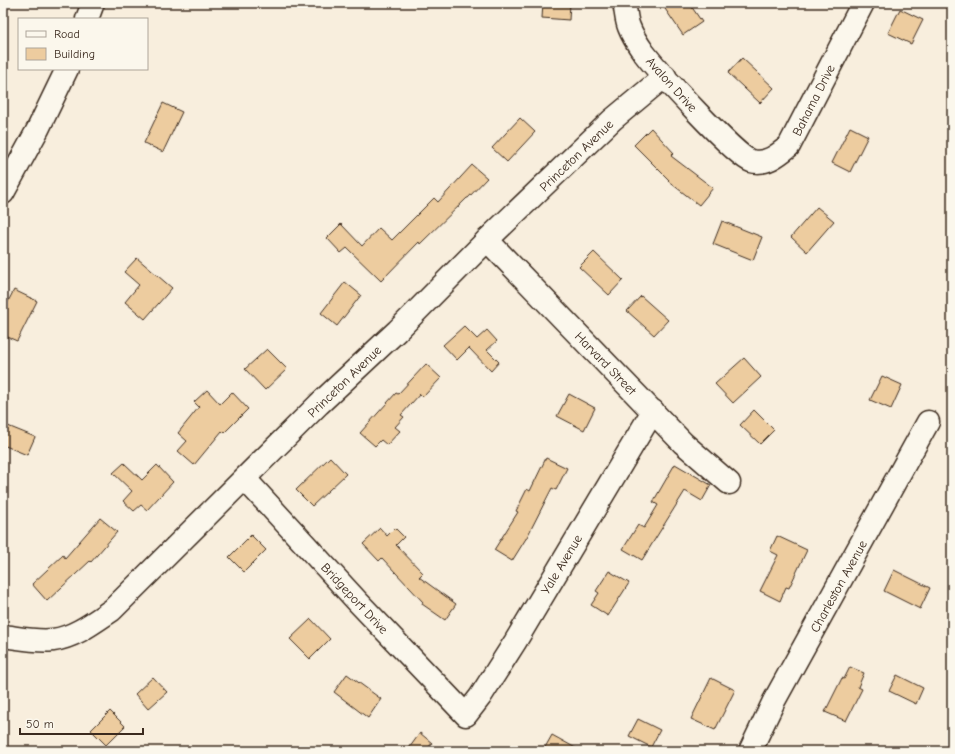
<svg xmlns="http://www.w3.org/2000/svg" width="955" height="754" viewBox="0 0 955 754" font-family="'Comic Neue',sans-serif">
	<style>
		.building { fill: #edcc9f; stroke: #3b2a1e }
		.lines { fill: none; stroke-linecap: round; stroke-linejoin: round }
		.minor-casing { stroke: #3b2a1e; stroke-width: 25 }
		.minor { stroke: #fbf7ec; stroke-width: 22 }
		.labels { text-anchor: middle; stroke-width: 3; stroke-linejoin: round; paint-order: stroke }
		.street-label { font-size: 13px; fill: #3b2a1e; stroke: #fbf7ec }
	</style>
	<rect width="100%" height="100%" fill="#f8eedd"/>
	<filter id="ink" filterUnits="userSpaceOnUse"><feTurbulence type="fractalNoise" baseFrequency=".025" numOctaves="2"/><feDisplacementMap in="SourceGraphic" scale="8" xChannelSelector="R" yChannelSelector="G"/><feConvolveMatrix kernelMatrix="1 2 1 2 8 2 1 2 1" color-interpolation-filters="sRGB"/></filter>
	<g filter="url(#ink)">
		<g class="building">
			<path d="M543,3H570L569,20L542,18Z"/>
			<path d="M661,3H689L702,22L683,35Z"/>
			<path d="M900,9L923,20L911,44L888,33Z"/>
			<path d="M742,58L774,88L760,103L728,73Z"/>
			<path d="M163,103L182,112L163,152L144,143Z"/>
			<path d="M520,118L535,132L507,162L492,148Z"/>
			<path d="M850,127L868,136L850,172L832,163Z"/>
			<path d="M651,128L674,153L671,156L713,188L699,205L668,181L669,180L634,145Z"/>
			<path d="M472,165L487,178L468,198H467L420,244L419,242L381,281L347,248L341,253L327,238L341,224L362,246L379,228L392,240L434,198L438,202Z"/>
			<path d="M817,207L834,221L807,252L791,237Z"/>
			<path d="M722,221L762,237L753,260L713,244Z"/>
			<path d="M594,252L623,280L609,295L579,267Z"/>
			<path d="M137,258L172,288L145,319L125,302L139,285L124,272Z"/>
			<path d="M345,282L361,295L337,326L321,313Z"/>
			<path d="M14,290L37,301L17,341L3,335V311Z"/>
			<path d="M641,296L668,320L654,335L627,311Z"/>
			<path d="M464,326L477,339L487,330L497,341L487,350L499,362L491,371L469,348L457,360L443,345Z"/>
			<path d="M267,349L287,369L265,390L245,369Z"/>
			<path d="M744,358L761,377L733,403L715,384Z"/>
			<path d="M426,364L441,378L423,397L420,394L401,415L404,417L395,427L400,431L387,445L381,440L375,446L360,433L396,393L398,394Z"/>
			<path d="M882,376L902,385L891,409L870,400Z"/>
			<path d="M207,390L220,404L232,392L248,409L224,433L222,431L194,465L178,451L187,441L178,433L199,407L194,402Z"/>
			<path d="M569,394L595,408L584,430L557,416Z"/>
			<path d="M754,410L774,430L760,444L740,425Z"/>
			<path d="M3,424L35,437L27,455L3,445Z"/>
			<path d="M330,457L346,474L312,506L296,490Z"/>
			<path d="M546,458L567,468L556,490L552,488L527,537L512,561L494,550L518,512L516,511L527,489L530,491Z"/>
			<path d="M124,463L142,480L157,465L173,482L147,510L141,505L134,511L123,501L132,491L113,473Z"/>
			<path d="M675,464L711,485L702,501L685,491L642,560L623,549L638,525L644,528L658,505L653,502Z"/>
			<path d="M100,518L117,532L91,562L90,561L47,601L32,584L63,555L65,558Z"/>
			<path d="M380,528L387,536L395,528L404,537L396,545L423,573L419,577L456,604L445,620L422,604L423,602L382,558L379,561L363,544Z"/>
			<path d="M251,535L266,550L244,572L229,557Z"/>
			<path d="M777,536L807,550L789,588L786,587L780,601L760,591L778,555L770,551Z"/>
			<path d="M894,570L930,588L920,609L884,591Z"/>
			<path d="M609,571L629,583L608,616L591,605L599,593L596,591Z"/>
			<path d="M311,619L330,639L310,659L290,639Z"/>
			<path d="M850,667L864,673L858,687L862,689L846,721L825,712L842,678L844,679Z"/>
			<path d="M347,674L381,699L368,718L334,692Z"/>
			<path d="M897,675L923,688L916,704L889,691Z"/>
			<path d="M153,677L167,692L148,709L135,694Z"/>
			<path d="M711,678L735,690L715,730L691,719Z"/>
			<path d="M110,711L125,726L106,745L91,730Z"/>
			<path d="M638,719L660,730L651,747L629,736Z"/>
			<path d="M420,733L432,743L426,751H407Z"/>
			<path d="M552,735L581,751H543Z"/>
		</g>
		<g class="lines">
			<defs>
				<g id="minor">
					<path d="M624,3C626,11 626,20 629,27C632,35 639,46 644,53C657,70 735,156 751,161C766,165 778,155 789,146L863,3"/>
					<path d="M87,19L93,3"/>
					<path d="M3,193L38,129L67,69"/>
					<path d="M487,240L683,443L729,483"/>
					<path d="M245,479L358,602L466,715L480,697L515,642L653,411"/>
					<path d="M3,636C19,638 37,642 53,640C75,637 94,622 112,610L319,404L397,331L487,240L612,120L665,76"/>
					<path d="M750,751L774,701L928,422"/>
				</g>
			</defs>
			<use href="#minor" class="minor-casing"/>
			<use href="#minor" class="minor"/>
		</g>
	</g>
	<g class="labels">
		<g class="street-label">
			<text transform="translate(672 84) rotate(48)" y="5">Avalon Drive</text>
			<text transform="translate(813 100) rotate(-63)" y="5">Bahama Drive</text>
			<text transform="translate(576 155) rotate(-44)" y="5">Princeton Avenue</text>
			<text transform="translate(606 363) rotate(46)" y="5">Harvard Street</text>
			<text transform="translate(344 381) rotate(-44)" y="5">Princeton Avenue</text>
			<text transform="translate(561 564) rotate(-59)" y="5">Yale Avenue</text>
			<text transform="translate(838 586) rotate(-61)" y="5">Charleston Avenue</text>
			<text transform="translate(355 598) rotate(47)" y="5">Bridgeport Drive</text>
		</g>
	</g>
	<rect width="955" height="754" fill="none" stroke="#fbf7ec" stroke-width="16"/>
	<rect x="8" y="8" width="939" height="738" fill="none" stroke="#3b2a1e" stroke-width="1.5" filter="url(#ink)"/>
	<rect x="18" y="18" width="130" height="52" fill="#fbf7ec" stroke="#aea59a"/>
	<rect x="26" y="31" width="20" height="6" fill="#fbf7ec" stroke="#aea59a"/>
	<text x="54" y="38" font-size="12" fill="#3b2a1e">Road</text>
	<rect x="26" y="48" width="20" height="12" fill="#edcc9f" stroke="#aea59a"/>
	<text x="54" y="58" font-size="12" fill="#3b2a1e">Building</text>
	<path d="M20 728v6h123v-6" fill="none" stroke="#3b2a1e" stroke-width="2"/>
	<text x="26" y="728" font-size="12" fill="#3b2a1e" stroke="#fbf7ec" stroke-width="3" paint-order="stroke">50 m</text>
</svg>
